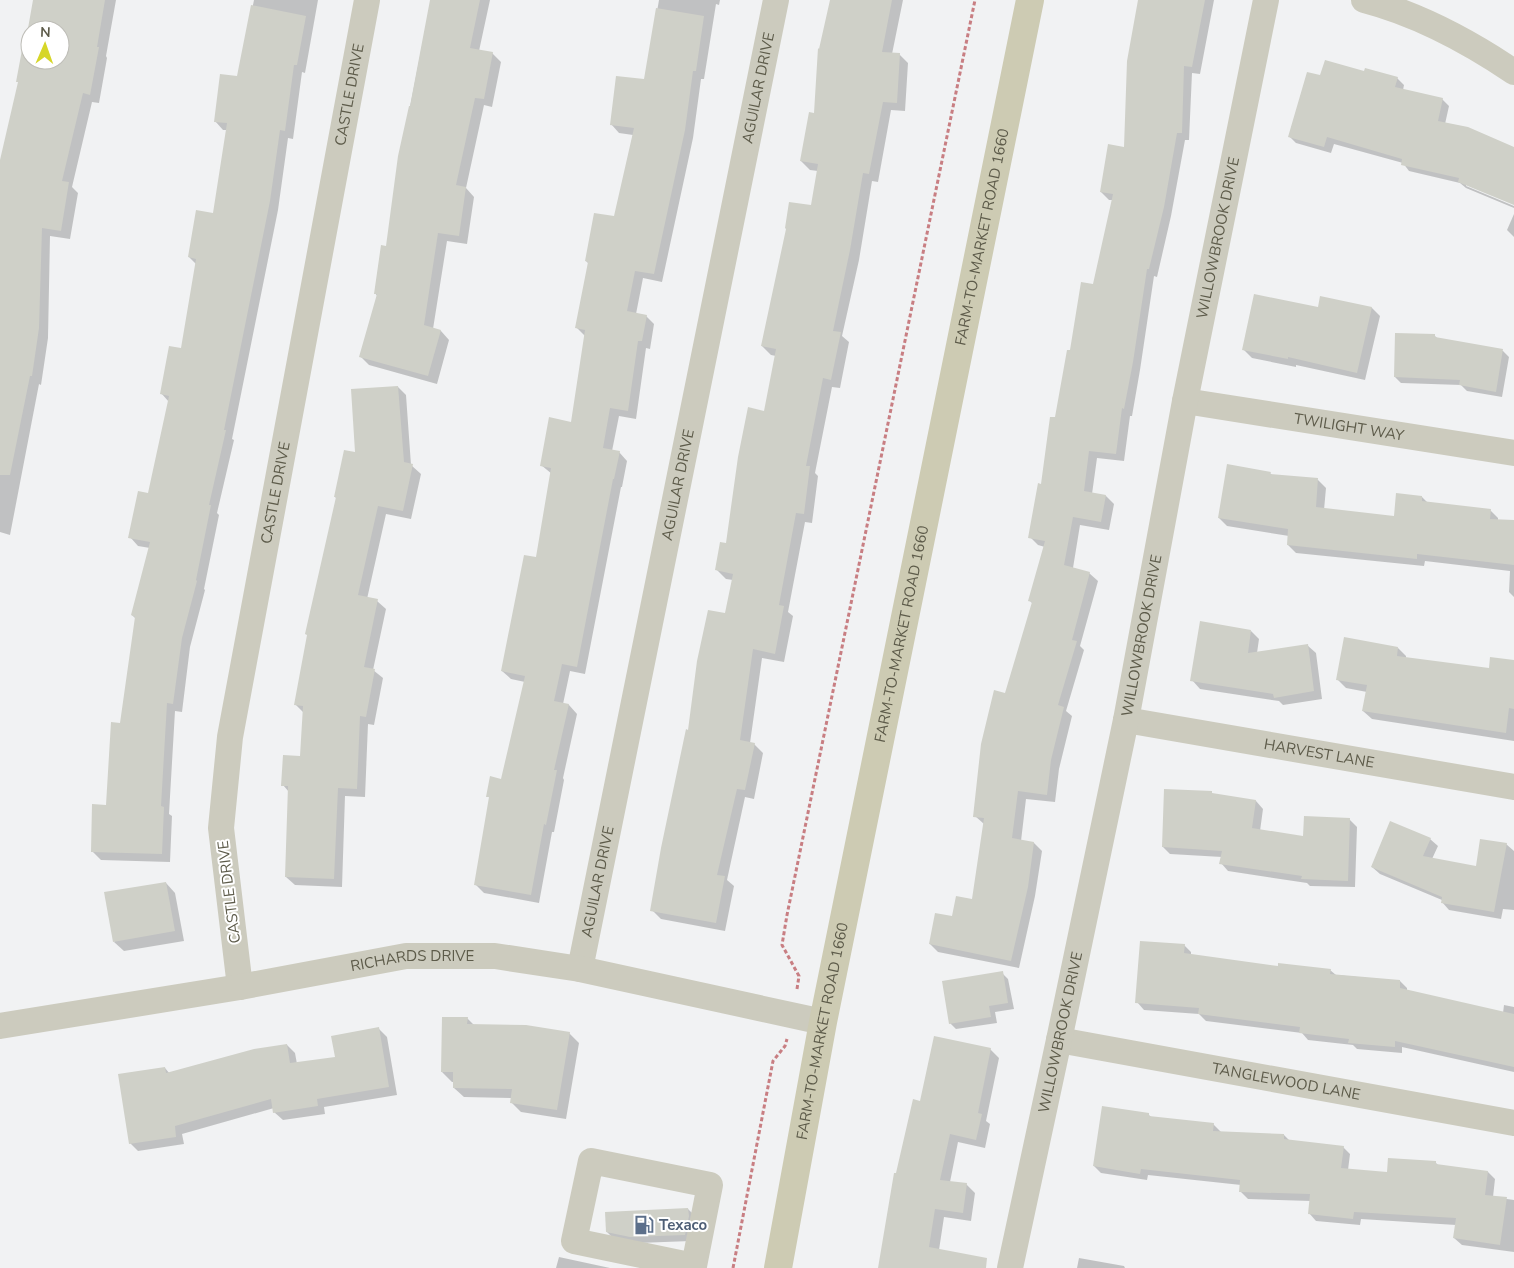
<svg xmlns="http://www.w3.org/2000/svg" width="1514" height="1268" viewBox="0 0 1514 1268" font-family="'Nunito Sans',sans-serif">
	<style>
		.shadow { fill: #0003; fill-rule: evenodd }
		.building { fill: #cfd0c8; fill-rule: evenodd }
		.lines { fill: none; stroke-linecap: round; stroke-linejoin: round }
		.path { stroke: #c87e82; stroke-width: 3; stroke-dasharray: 4 2.5; stroke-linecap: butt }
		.minor { stroke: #cccbbe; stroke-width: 26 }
		.major { stroke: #cdcbb3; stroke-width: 28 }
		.labels { text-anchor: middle; stroke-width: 4; stroke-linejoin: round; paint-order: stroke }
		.street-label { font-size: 15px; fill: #5d5b4a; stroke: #fff }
		.service-label { font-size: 15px; font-weight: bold; fill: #4e5e75; stroke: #fff; text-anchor: start }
	</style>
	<rect width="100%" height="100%" fill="#f1f2f3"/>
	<g class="shadow">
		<path d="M34,0H116L106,56L107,58L99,103L92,102L72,187L78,193L70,239L50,236L48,338L41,385L39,384L10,535L0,532V169L19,83ZM30,30H60V60H30Z"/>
		<path d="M254,0H318L305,73L302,72L293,139L288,138L278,210L232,439L234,440L217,513L219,515L204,589L205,590L190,647L182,712L175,711L169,814L172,816L170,862L101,860L92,851L107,806L121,724L136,619L132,615L150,548L138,546L130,537L149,494L169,402L161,393L182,349L196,264L189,257L214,214L227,130H223L215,121L238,78Z"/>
		<path d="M431,0H490L479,51L492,53L501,62L492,107L484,105L466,188L474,197L467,244L447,241L433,329L441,331L449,340L437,384L369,365L361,357L378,297L375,293L387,247L410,107Z"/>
		<path d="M659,0H720L719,5L716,4L704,79H701L693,138L662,282L643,278L636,314L646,316L654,324L650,349L646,348L636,419L619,416L612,451L619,452L627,461L622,487H621L585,674L570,671L563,704L569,705L577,714L563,778L564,780L554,832H552L539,903L484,893L476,885L490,799L488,796L502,780L525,682L511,679L502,671L537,559L552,474L541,465L572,423L585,336L577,328L589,264L586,261L615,218L633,135L619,133L611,124L645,81Z"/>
		<path d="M831,0H903L892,54H899L908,63L905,111L891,110L878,182L872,181L859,260L842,336L849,342L840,388L832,387L815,473L818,476L812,523L805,522L788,612L793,616L784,662L762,658L750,743L754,744L763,753L754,799L745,797L727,880L734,886L725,931L661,919L652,910L689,731L726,615L733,580L726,579L717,570L727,544L765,412L776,356L771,355L762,346L812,206L818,171L810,170L801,161L815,114L820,50Z"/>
		<path d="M1148,0H1214L1200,74L1192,73L1189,140H1185L1171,216L1157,277L1154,276L1140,370L1132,416H1130L1124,461L1097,458L1092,494L1106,496L1114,504L1109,530L1080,525L1073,568L1089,573L1098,581L1080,646L1084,650L1066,711L1072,716L1059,769L1055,802L1026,799L1021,841L1034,843L1042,851L1035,896L1019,968L938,952L930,944L953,917L973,900L984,824L975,816L1006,694L1033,604L1030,601L1045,547L1038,545L1030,537L1072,352L1094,285L1113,200H1109L1101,192L1125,148Z"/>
		<path d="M1365,73L1397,78L1404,85L1403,90L1442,99L1449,106L1445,124L1514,148V204L1466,184V186L1514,206V208L1466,188L1460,183L1409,171L1403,163L1334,144L1331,153L1296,143L1289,136L1321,77Z"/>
		<path d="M1514,214V237L1507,230Z"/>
		<path d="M1319,308H1372L1380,316L1365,380L1296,365V367L1252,358L1244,350Z"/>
		<path d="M1434,335L1438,339L1503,351L1509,357L1502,397L1467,391L1461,385L1401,383L1395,377Z"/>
		<path d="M398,387L406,395L411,465L421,474L411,519L386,514L367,599L377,601L386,609L373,670L383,678L374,725L368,724L365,797L345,796L342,887L295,885L286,877L289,792L283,785L302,758L304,713L295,704L337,499L335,497L357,454Z"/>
		<path d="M1270,473L1273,476L1318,480L1326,488L1324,510L1395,517L1422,497L1428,503L1490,510L1498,518V520L1514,521V597L1509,592L1510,571L1425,561L1424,566L1296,553L1288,545L1289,536L1227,526L1219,518Z"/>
		<path d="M1251,631L1259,639L1257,653L1307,645L1316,653L1322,699L1283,705L1279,701L1200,689L1192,680Z"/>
		<path d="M1398,648L1406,656V658L1490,669L1514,661V741L1372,719L1363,711L1367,692L1346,688L1338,680Z"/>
		<path d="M1213,794L1256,801L1263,809L1260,831L1304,837L1349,819L1357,827L1355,887L1310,886L1307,883L1228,871L1221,863L1222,857L1170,854L1163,847Z"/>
		<path d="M1430,839L1438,846L1432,859L1477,867L1506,844L1514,851V910L1503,909L1501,919L1449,910L1442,902V900L1380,874L1372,867Z"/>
		<path d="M166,883L175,893L184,941L124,951L114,942Z"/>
		<path d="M1184,945L1191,952V955L1279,967L1330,970L1336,975L1400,981L1407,988V991L1503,1013L1504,1005L1514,1007V1072L1402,1047V1053L1357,1049L1353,1045L1308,1040L1302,1033L1206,1021L1199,1014L1144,1010L1137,1002Z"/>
		<path d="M1002,973L1008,979L1014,1009L995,1012L997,1023L956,1029L950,1023Z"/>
		<path d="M467,1018L474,1025L569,1033L579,1043L566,1119L521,1112L511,1102L512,1098L464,1097L454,1088V1082H452L442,1072Z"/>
		<path d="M379,1029L387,1037L397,1095L324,1107L325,1114L283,1120L274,1112V1108L182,1134L184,1144L138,1151L130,1143L165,1068L170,1074L287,1045L295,1053L297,1064L336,1058Z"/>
		<path d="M990,1049L999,1058L986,1121L990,1124L985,1148L958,1142L950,1182L966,1184L975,1193L971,1221L944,1217L939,1250L959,1268H880L897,1175L921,1102Z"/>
		<path d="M1148,1114L1152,1118L1213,1124L1221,1132L1284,1135L1290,1141L1343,1147L1350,1154L1348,1170L1388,1174L1435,1162L1439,1166L1488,1172L1495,1179L1493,1197L1514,1200V1252L1462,1245L1454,1238L1456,1225L1361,1219L1360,1225L1316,1221L1309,1213L1311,1201L1248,1199L1240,1191L1241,1185L1148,1175L1147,1180L1101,1173L1094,1166Z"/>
		<path d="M688,1209L694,1215L691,1241L638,1243L613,1238L607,1232Z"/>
		<path d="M559,1257L610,1268H556Z"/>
		<path d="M1079,1258L1124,1266L1125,1268H1077Z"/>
	</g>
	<g class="building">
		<path d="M33,0H105L97,47H99L90,95L83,93L62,181L69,182L61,231L42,228L39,328L32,376H30L10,475H0V160L18,82H16L25,34H27ZM30,30H60V60H30Z"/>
		<path d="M430,0H480L470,48L493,52L484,99L475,98L456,185L466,187L459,236L438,233L424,325L441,330L428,376L359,357L377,294H374L381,245L386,246L398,156L409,106H410Z"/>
		<path d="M830,0H892L882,52L900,53L897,103L883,102L869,174L863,173L850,250L833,331L841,332L831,380L823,378L806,466H810L804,514L796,513L779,605L784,606L775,654L753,649L740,740L755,743L745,790L737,789L717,875L725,876L716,923L650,911L661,848L686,729L688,730L697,661L708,610L725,613L733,574L715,570L720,542L726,543L738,457L748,407L764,411L776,349L761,346L786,229L785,228L789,202L811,205L818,164L800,161L809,112L814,113L818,48L819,49Z"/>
		<path d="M1138,0H1205L1192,67L1184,66L1182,133H1177L1164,207L1149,269H1147L1133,362L1124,409L1122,408L1116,454L1089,451L1084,491L1106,495L1101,522L1073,517L1064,565L1090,572L1072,640L1077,641L1058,705L1064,707L1051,760L1047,795L1018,791L1012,838L1034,842L1028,887L1011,961L929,944L935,913L952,916L956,896L972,899L984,818L973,817L981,744L994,690L1005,693L1032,602L1028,601L1045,541L1028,538L1038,483L1041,484L1050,417H1055L1067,350H1070L1081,282L1093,284L1113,194L1100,192L1108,144L1124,147L1127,61Z"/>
		<path d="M251,5L306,16L297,65H294L285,131L280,130L270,201L224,430H226L209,505H211L196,580L197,581L182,638L173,704L167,703L161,806L164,807L162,854L91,852L92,804L106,805L111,722L120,723L135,617L131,615L150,542L128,538L138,491L148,493L169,396L160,394L169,346L181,348L196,259L188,257L196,210L213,213L227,123L214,122L220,74L237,76Z"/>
		<path d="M656,8L704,16L696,71H693L685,130L654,274L635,271L627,311L647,315L642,341H638L628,411L610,408L603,448L620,451L614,479H613L577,667L562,664L554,701L569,704L554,770H557L546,825L544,824L531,895L474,885L489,797H486L490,776L501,779L525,676L501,671L524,555L536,557L551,468L540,466L549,417L571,422L585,330L575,328L588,262L585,261L594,213L614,216L634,128L610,125L616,76L644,79Z"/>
		<path d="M1325,60L1364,71L1365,68L1398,77L1395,87L1443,98L1438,121L1468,127L1514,147V205L1458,182L1459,178L1401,165L1402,159L1327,137L1324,147L1288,137L1307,72L1320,75Z"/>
		<path d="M1254,294L1318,307L1320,296L1372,307L1357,373L1288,357V359L1242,350Z"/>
		<path d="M1395,333L1435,334V337L1503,349L1496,392L1459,385L1460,380L1394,377Z"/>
		<path d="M398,386L404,462L413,464L403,511L378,506L358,595L378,599L364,667L375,669L366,717L360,716L357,789L338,788L334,879L285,877L288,786H281L283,755L300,756L303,706L294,705L307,635L305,634L336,497H334L344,450L355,452L351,389Z"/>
		<path d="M1227,464L1271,472L1270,474L1318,478L1316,507L1394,516L1396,493L1422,496V501L1491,509L1490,519L1514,520V565L1417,554V559L1287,545L1288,529L1218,518Z"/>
		<path d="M1200,621L1251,630L1248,653L1308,644L1314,691L1274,698L1273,694L1190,681Z"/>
		<path d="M1344,637L1398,647L1397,656L1489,668L1490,657L1514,660V709L1509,708L1506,733L1362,711L1367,685L1336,680Z"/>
		<path d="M1164,789L1212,791V793L1256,800L1252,828L1303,836L1304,816L1350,818L1348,881L1301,879L1302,876L1219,864L1222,851L1162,847Z"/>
		<path d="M1390,821L1431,838L1423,856L1476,866L1480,839L1507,843L1494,912L1441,903L1442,897L1371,867Z"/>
		<path d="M166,882L175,931L113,942L104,892Z"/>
		<path d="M1140,941L1185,944L1184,953L1278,966V963L1331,969L1330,974L1400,980V988L1514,1014V1067L1395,1041V1047L1348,1043L1349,1039L1299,1033L1300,1027L1198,1014L1199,1008L1135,1003Z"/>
		<path d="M1003,971L1008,1003L989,1006L991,1017L949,1024L942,981Z"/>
		<path d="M442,1017H468L467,1024L526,1025L570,1032L557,1110L510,1103L512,1089L453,1088V1072H441Z"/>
		<path d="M379,1027L389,1087L317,1099L318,1106L273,1113L271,1099L175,1126L176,1137L129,1144L118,1074L165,1067L166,1073L254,1049L287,1044L290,1063L335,1057L331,1036Z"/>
		<path d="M934,1036L991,1048L978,1113L982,1114L976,1140L950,1134L940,1180L967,1183L963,1213L935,1209L929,1247L987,1258L986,1268H878L894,1173H896L913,1099L920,1101Z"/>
		<path d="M1102,1106L1149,1113V1116L1214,1123L1213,1131L1284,1134V1139L1344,1146L1341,1168L1387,1172L1388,1158L1436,1161V1164L1488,1171L1485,1195L1507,1197L1500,1245L1453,1238L1456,1218L1354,1212L1353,1219L1308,1214L1310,1194L1239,1192L1240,1180L1141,1169L1140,1174L1093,1166Z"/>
		<path d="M688,1208L689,1216L685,1235L630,1237L606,1232L605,1212Z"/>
	</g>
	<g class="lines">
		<g class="path">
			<path d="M797,989L799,976L782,945L787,915L975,0"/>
			<path d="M733,1268L773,1061L785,1046L787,1039"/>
		</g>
		<g class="minor">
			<path d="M1364,0C1418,14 1468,41 1514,72"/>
			<path id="s1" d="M1185,401L1514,453"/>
			<path id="s2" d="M1126,720L1514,787"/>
			<path id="s3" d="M580,969L776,0"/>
			<path id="s4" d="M240,987L221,828L230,737L367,0"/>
			<path id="s5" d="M0,1026L240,987L406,956H495L580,969L823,1022"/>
			<path id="s6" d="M1059,1040L1514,1123"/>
			<path d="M591,1161L710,1185L694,1266L574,1241Z"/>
			<path id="s7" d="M1010,1268L1059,1040L1126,720L1185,401L1266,0"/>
		</g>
		<path class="major" id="s8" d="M778,1268L823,1022L1030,0"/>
	</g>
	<defs>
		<symbol id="fuel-bare" viewBox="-9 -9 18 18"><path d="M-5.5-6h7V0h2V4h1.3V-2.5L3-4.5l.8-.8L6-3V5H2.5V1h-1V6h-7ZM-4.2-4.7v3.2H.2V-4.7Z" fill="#5c6f8a" stroke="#fff" stroke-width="2.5" paint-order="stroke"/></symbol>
	</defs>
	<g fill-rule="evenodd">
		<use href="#fuel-bare" x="630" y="1211" width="28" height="28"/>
	</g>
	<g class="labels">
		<g class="street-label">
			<text dy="5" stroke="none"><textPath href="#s3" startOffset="899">AGUILAR DRIVE</textPath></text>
			<text dy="5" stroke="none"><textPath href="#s4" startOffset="905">CASTLE DRIVE</textPath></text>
			<text dy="5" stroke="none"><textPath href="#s8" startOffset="1051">FARM-TO-MARKET ROAD 1660</textPath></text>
			<text dy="5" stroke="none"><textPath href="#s7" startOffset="1051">WILLOWBROOK DRIVE</textPath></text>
			<text dy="5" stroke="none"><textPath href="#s1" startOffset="166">TWILIGHT WAY</textPath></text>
			<text dy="5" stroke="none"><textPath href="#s3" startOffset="494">AGUILAR DRIVE</textPath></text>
			<text dy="5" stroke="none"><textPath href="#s4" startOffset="500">CASTLE DRIVE</textPath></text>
			<text dy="5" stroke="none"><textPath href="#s8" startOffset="646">FARM-TO-MARKET ROAD 1660</textPath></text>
			<text dy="5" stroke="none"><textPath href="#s7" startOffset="646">WILLOWBROOK DRIVE</textPath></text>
			<text dy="5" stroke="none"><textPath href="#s2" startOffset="196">HARVEST LANE</textPath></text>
			<text dy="5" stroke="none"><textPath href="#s3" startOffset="89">AGUILAR DRIVE</textPath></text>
			<text transform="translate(229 892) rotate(-97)" y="5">CASTLE DRIVE</text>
			<text dy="5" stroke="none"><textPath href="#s5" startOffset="418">RICHARDS DRIVE</textPath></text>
			<text dy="5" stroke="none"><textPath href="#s8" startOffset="241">FARM-TO-MARKET ROAD 1660</textPath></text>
			<text dy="5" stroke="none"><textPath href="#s7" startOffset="241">WILLOWBROOK DRIVE</textPath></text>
			<text dy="5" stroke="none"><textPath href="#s6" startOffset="231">TANGLEWOOD LANE</textPath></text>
		</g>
		<g class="service-label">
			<text x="659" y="1230">Texaco</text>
		</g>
	</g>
	<g transform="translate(45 45) rotate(2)"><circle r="24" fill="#ffffff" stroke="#bebdb7"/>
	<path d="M0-4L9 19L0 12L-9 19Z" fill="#d6d628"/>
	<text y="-8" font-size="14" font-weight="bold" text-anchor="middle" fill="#5d5b4a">N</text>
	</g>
</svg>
